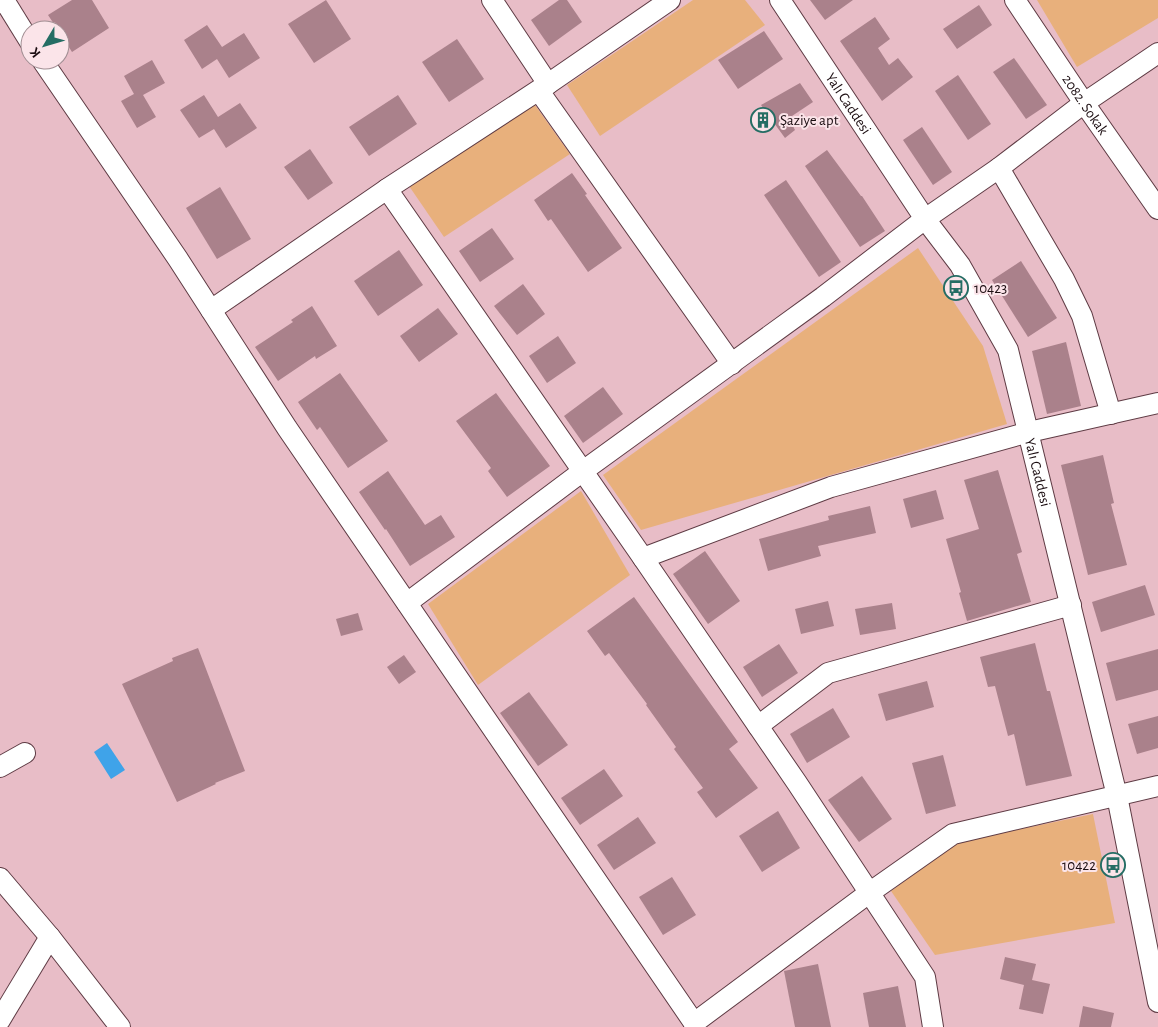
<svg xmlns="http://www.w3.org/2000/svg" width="1158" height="1027" viewBox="0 0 1158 1027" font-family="'Alegreya Sans',sans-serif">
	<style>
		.green { fill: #e8b07c }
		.water { fill: #3fa3e9 }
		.building { fill: #aa818b }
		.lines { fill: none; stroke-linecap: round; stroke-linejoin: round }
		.minor-casing { stroke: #5e3b44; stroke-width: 22 }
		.minor { stroke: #fff; stroke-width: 20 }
		.labels { text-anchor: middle; stroke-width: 4; stroke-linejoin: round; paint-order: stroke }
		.street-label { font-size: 15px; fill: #1b0d11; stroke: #fbe4e9 }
		.poi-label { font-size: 15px; fill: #1b0d11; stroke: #fbe4e9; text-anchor: start }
	</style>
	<rect width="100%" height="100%" fill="#e8bdc7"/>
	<g class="green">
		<path d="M693,0H745L765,25L600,136L567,85Z"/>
		<path d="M1037,0H1158V18L1077,67Z"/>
		<path d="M535,105L570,154L444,237L409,186Z"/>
		<path d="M918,248L983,346L1007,424L641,530L603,475Z"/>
		<path d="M581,491L630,575L478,685L428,604Z"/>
		<path d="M1093,814L1115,923L935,955L891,891L958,842Z"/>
	</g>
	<path class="water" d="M107,743L125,770L111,779L94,752Z"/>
	<g class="building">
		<path d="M72,0H92L109,28L72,52L60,33V30H58L48,15Z"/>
		<path d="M326,0L351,39L314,63L288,24Z"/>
		<path d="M559,0H567L582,22L549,46L531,20Z"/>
		<path d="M810,0H853L825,20Z"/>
		<path d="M979,5L992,25L957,49L943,29Z"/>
		<path d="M875,17L890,39L878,48L889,65L898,58L913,77L882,101L840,41Z"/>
		<path d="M207,25L222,47L244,33L260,58L229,78L217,59L202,69L184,40Z"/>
		<path d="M764,31L783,59L738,89L718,60Z"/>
		<path d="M457,39L484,79L449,102L422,62Z"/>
		<path d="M1014,58L1047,105L1026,119L993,72Z"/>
		<path d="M152,60L165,83L143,95L156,117L137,128L121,101L134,94L124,76Z"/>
		<path d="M958,75L991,124L968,140L935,91Z"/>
		<path d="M800,83L813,102L789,118L795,130L785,138L761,105Z"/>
		<path d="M204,95L218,117L240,103L257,128L226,148L214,129L199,138L180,110Z"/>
		<path d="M398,95L417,124L369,156L349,127Z"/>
		<path d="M922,127L952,172L933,185L903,140Z"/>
		<path d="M310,149L333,183L308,200L284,167Z"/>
		<path d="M827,150L861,196H862L885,231L860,247L805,166Z"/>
		<path d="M572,173L587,194L585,195L622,248L588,272L551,219L548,221L534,200Z"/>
		<path d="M786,180L841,262L819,277L764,195Z"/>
		<path d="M220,187L251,239L217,259L186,208Z"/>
		<path d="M492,228L514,259L480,282L459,251Z"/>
		<path d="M399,250L423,285L378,316L354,281Z"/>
		<path d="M1021,261L1057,318L1028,337L992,280Z"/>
		<path d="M523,284L545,314L517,335L494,306Z"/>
		<path d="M312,306L337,346L316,359L315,356L278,381L255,347L293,322L291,320Z"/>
		<path d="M438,308L458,334L419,362L400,336Z"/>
		<path d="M558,336L576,363L547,383L529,356Z"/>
		<path d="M1066,342L1081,406L1047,414L1032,351Z"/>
		<path d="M340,373L388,441L348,468L320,427L317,430L298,402Z"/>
		<path d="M603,387L623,414L583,443L564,416Z"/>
		<path d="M496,393L550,466L507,497L488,471L491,468L456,421Z"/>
		<path d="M1103,455L1114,503L1111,504L1127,565L1088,575L1061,465Z"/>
		<path d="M998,470L1022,552L1017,554L1031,602L967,621L959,593L961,592L946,539L979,529L964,480Z"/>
		<path d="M388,471L425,525L441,515L455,537L410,566L386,529L385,530L359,492Z"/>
		<path d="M936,490L944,519L911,528L903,499Z"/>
		<path d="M870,506L876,533L818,546L821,556L768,571L759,539L829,520L828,516Z"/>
		<path d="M705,551L740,601L708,624L673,574Z"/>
		<path d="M1145,585L1155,615L1101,632L1092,602Z"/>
		<path d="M634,597L738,742L729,749L758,788L716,818L697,792L703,788L674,749L676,747L646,705L647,704L609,653L605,656L587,631Z"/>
		<path d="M828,601L834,626L801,634L795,609Z"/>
		<path d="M892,603L896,629L860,635L855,609Z"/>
		<path d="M358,613L363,630L341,636L336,619Z"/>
		<path d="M1035,643L1047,691H1050L1072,776L1026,786L1014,734L1008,736L995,686L988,687L980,657Z"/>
		<path d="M779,644L798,673L762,697L743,667Z"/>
		<path d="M198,648L245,771L215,783L216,784L177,802L122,684L173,661L172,658Z"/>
		<path d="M1158,649V690L1116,701L1106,663Z"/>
		<path d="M404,655L416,672L399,684L387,667Z"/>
		<path d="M927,681L934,707L886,721L878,694Z"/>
		<path d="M529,692L568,745L538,766L500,713Z"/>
		<path d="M833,708L850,737L807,763L790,734Z"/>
		<path d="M1158,716V748L1137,754L1128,724Z"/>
		<path d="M943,755L956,806L926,814L912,763Z"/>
		<path d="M604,769L623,796L580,825L561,798Z"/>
		<path d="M862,776L892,819L859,842L828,800Z"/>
		<path d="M778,811L800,848L762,872L739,836Z"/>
		<path d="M638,817L656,843L614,870L597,845Z"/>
		<path d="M672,877L696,915L663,935L639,897Z"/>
		<path d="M1005,957L1036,964L1032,980L1050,984L1043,1014L1019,1009L1024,985L1000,979Z"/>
		<path d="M818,964L831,1027H795L784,971Z"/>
		<path d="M898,986L906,1027H869L863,993Z"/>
		<path d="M1083,1006L1114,1013L1111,1027H1079Z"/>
	</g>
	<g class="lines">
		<defs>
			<g id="minor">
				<path d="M4,0L30,42"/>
				<path d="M492,0L548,84"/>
				<path id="s1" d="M780,0L925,219L960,265L1008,350L1117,796L1158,1002"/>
				<path id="s2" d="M1015,0L1084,103L1158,209"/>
				<path d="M42,60L178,259L287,428L694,1023V1027"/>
				<path d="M539,91L732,364"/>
				<path d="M999,168L1064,279L1082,316L1111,414"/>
				<path d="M387,189L548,84L670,0"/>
				<path d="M211,310L387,189L643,558L797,783L925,977L933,1027"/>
				<path d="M643,558L831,487L1029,432L1158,403"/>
				<path d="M407,603L583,471L823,297L925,219L999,168L1084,103L1158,53"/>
				<path d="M758,726L828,673L1071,605"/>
				<path d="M0,767L25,753"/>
				<path d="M0,878L50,937"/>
				<path d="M0,1020L50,937L120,1027"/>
				<path d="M694,1023L869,893L953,834L1158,786"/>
			</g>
		</defs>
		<use href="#minor" class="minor-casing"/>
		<use href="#minor" class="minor"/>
	</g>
	<defs>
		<symbol id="building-ring" viewBox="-11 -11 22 22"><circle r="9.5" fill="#fbe4e9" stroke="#256d64" stroke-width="1.5"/><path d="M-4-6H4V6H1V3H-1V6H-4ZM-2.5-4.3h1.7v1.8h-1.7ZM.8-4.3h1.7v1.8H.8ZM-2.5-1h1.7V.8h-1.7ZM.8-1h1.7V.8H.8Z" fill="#256d64"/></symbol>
		<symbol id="bus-ring" viewBox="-11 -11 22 22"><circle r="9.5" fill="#fbe4e9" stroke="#256d64" stroke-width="1.5"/><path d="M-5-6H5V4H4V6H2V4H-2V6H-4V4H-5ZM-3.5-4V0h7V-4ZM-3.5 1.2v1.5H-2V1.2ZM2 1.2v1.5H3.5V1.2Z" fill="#256d64"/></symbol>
	</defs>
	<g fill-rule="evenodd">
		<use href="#building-ring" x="749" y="106" width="28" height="28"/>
		<use href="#bus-ring" x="942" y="274" width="28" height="28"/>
		<use href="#bus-ring" x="1099" y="851" width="28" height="28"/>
	</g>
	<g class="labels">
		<g class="street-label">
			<text dy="5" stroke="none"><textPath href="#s1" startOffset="124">Yalı Caddesi</textPath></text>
			<text dy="5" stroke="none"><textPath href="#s2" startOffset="126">2082. Sokak</textPath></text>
			<text dy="5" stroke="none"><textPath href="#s1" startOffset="544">Yalı Caddesi</textPath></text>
		</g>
		<g class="poi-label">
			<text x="780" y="125">Şaziye apt</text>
			<text x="974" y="293">10423</text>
			<text x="1096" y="870" text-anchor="end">10422</text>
		</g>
	</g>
	<g transform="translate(45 45) rotate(232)"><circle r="24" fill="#fbe4e9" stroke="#a18e93"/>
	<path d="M0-4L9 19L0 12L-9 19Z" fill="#256d64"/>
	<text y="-8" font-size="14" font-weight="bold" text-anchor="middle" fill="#1b0d11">K</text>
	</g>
</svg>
